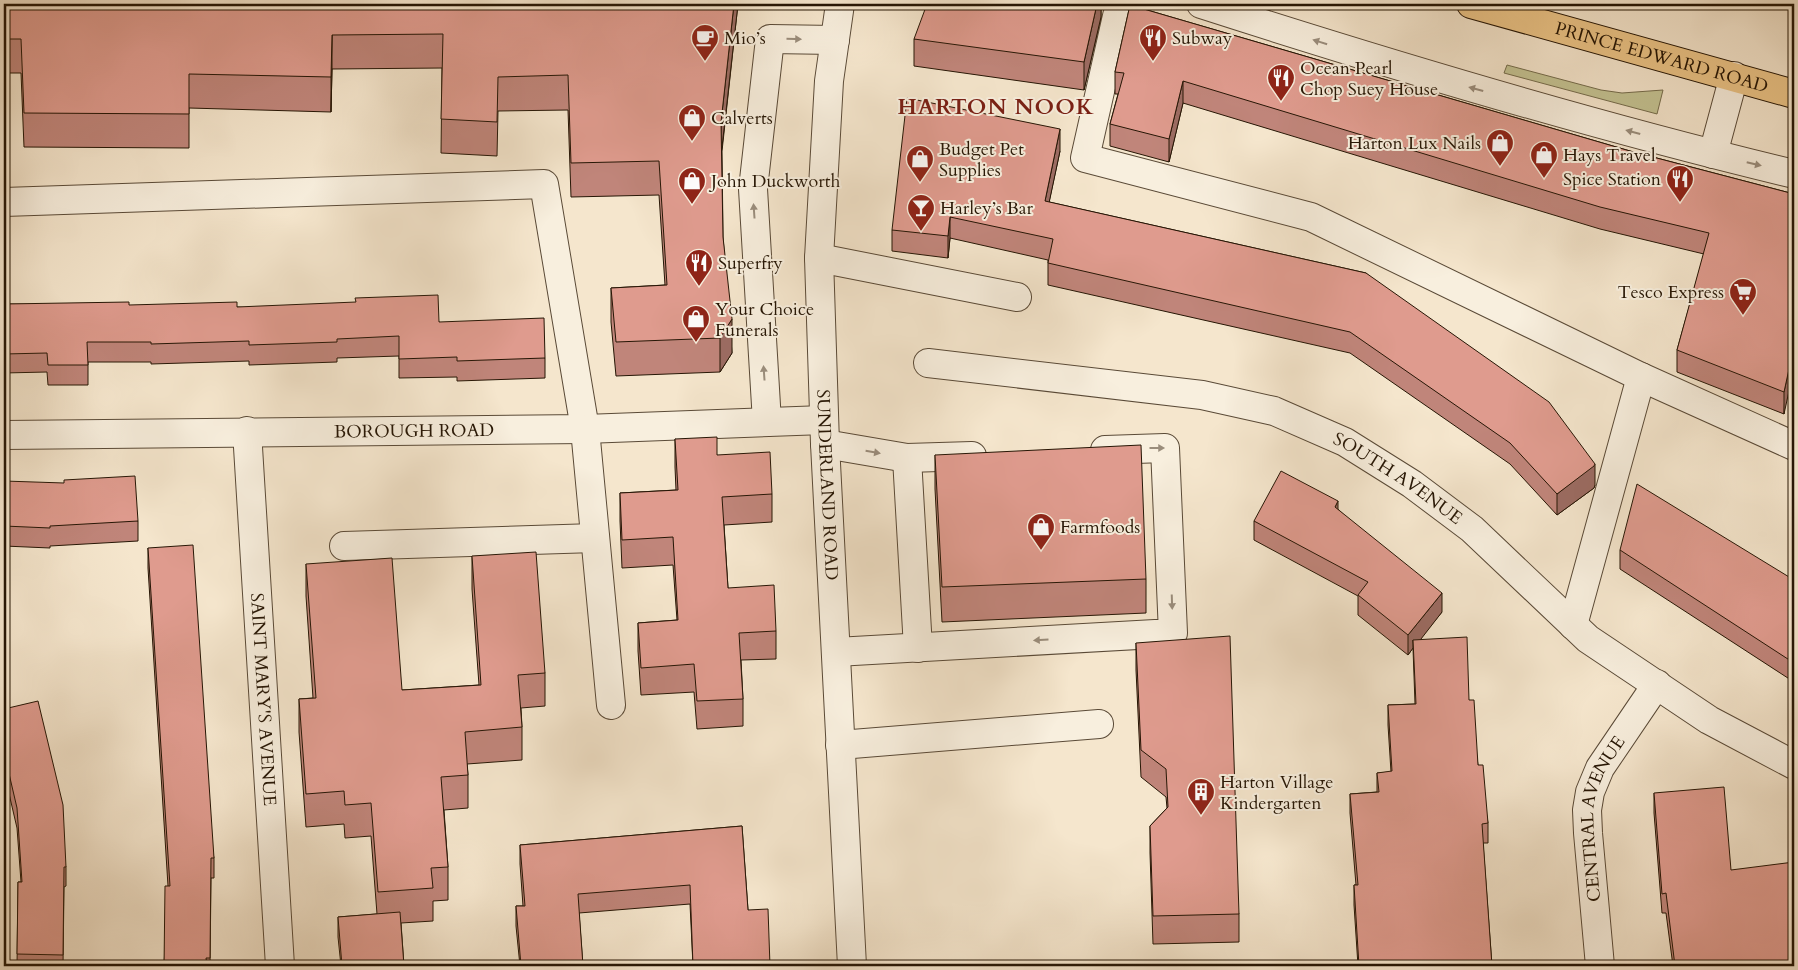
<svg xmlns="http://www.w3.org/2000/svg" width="1798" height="970" viewBox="0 0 1798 970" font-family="Cardo,serif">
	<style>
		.green { fill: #c4c393; stroke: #756c4c }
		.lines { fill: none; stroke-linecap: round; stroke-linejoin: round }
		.minor-casing { stroke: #5a4a37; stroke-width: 30 }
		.major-casing { stroke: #261605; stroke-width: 30 }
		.minor { stroke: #f8efde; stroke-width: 28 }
		.major { stroke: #eac386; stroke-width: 28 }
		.wall { fill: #c0857a; stroke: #261605 }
		.shaded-wall { fill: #9c6c63; stroke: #261605 }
		.building { fill: #df9b8e; stroke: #261605 }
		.oneway { fill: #9a8d7c }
		.labels { text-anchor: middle; stroke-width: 4; stroke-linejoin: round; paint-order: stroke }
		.poi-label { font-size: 18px; fill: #261605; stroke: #f8efde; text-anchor: start }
		.street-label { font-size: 18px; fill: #261605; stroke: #f8efde }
		.district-label { font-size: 22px; font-weight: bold; letter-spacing: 1px; fill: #7a1f14; stroke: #f8efde }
	</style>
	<rect width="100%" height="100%" fill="#f5e6cd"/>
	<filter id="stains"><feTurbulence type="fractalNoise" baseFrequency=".004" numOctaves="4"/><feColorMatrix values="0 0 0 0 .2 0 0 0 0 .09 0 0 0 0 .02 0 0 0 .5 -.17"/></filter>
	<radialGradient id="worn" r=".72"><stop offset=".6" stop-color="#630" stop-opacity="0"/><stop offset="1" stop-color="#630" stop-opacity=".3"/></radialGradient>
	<path class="green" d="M1507,65L1601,90L1622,93L1663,90L1657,114L1504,73Z"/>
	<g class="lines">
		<defs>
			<g id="minor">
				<path id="s1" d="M840,4L829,81L819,258L825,444L852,966"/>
				<path d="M1122,4L1117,16L1085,158L1311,217L1641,377L1794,446"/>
				<path d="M1201,4C1397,67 1594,126 1794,174"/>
				<path d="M1713,154L1734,76"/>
				<path d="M4,202L544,184L585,429L611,705"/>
				<path d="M819,258L1017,297"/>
				<path id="s2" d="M928,363L1202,395L1274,411L1345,442L1412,484L1472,529L1588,639L1709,720L1794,765"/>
				<path d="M767,422L753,189L770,39L835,40"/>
				<path id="s3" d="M247,431L280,966"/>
				<path id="s4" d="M4,435L585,429L824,420"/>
				<path d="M825,444L907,458L972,456"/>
				<path d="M907,458L918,648"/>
				<path d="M344,546L595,538"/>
				<path d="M1573,625L1641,377"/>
				<path d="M836,652L1173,633L1165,448L1105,450"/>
				<path d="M840,745L1099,724"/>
				<path id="s5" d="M1600,966L1588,833L1587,810L1590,792L1600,768L1657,684"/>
			</g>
			<g id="major">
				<path id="s6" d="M1471,4L1794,94"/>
			</g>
		</defs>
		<use href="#minor" class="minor-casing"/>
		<use href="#major" class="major-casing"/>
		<use href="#minor" class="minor"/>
		<use href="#major" class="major"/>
	</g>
	<g class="wall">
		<path d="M4,4H738L722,151L723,237L732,353L720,372L616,376L611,322V288L665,285L659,195L571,197L568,110L498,111L497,156L441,153L442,68L332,69L331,112L189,108V148L24,147L21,73H4Z"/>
		<path d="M1101,4V17L1084,90L914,66V39Z"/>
		<path d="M1130,5L1630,151L1794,194L1784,414L1677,372V350L1704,254L1600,229L1183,103L1169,162L1110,146V124L1118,94H1115V72Z"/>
		<path d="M1060,151L1049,202L1366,273L1595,485L1594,488L1557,515L1510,464L1350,353L1048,285V260L950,238L948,258L892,251V230Z"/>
		<path d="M4,304L237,307L439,322L545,358V378L457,381V377L399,378V356L337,358V362L249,365V361L151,364V362H88V385H48L47,372L4,373Z"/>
		<path d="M675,439L717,455L772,494V522L724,525L728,588L776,631V659L741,660L743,699V726L697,729L694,692L641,695L638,651V623L677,620L673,565L622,568L620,521V493L676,490L675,467Z"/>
		<path d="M935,455L1146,579V613L942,622L935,489Z"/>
		<path d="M4,481L138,521V541L50,546V548L4,546Z"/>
		<path d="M1338,509L1442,612L1420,639L1469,700L1478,765L1488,823V843H1483L1492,966H1358L1354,905V885H1356L1350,813V794L1377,792V773L1391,772L1388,725V705L1415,704L1413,648L1408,655L1358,615V596L1254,540V521Z"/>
		<path d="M148,548L214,858V878H211L210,966H164L168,886L148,568Z"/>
		<path d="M1620,550L1794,580V682L1620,569Z"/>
		<path d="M472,556L545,673V706L521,708L522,727V760L467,764L468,775V808L444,810L448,867V900L433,901V921L401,923L404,966H341L338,937V917L377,914L371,836L345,838L344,824L306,827L299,732V699L313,698L306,596V564L402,690L479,685L472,589Z"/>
		<path d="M1136,643L1239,914V942L1153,944L1150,853V826L1167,808L1166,797L1141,777L1136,670Z"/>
		<path d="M4,709L66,867V886L64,887L63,966H17L18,882H21L17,828L4,772Z"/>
		<path d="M1654,793L1731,870L1794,966H1673L1666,913H1662L1654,813Z"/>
		<path d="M742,826L748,910L770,966H693L690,904L579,913L583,966H520L516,926V906H523L520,864V845Z"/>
	</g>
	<g class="shaded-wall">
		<path d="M734,4H738L721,156V122Z"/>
		<path d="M1097,4H1101V17L1084,90V62Z"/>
		<path d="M332,35V69L331,112V77Z"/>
		<path d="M1183,81V103L1169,162V139Z"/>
		<path d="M1060,129V151L1045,222V201Z"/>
		<path d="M950,217V238L948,258V236Z"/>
		<path d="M732,319V353L720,372V338Z"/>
		<path d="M1794,346V368L1784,414V392Z"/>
		<path d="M1595,464V485L1594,488L1557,515V494Z"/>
		<path d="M1338,501V521L1335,507Z"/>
		<path d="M1442,593V612L1414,648L1413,640V648L1408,655V635Z"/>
	</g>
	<g class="building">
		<path d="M4,4H734L721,122L723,237L732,319L720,338L616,342L611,288L667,285L659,161L571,163L568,75L498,77L497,122L441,119L443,34L332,35L331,77L189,74V114L24,113L21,39H4Z"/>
		<path d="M927,4H1097L1084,62L914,39Z"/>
		<path d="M1130,5L1630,151L1794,194V346L1784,392L1677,350L1709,233L1600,207L1183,81L1169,139L1110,124L1124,73L1115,72Z"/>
		<path d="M907,98L1060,129L1045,201L1366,273L1549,402L1595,464L1594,466L1557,494L1510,443L1350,332L1048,263L1053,239L950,217L948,236L892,230Z"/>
		<path d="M438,295L439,322L544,318L545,358L457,361V357L399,359V336L337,339V342L249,345V341L151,344V342H87L88,365H48L47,353L4,354V304L129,302V305L237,302V307L356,302L355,298Z"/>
		<path d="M717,437V455L770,452L772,494L722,497L728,588L774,585L776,631L739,633L743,699L697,701L694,664L641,668L638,623L678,620L673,537L622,540L620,493L678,490L675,439Z"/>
		<path d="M1141,445L1146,579L942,587L935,455Z"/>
		<path d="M1281,471L1338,501L1335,507L1442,593L1408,635L1358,595L1368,582L1254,521Z"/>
		<path d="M135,476L138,521L50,526V528L4,526V481L64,483V480Z"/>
		<path d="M1637,484L1794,580V663L1620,550Z"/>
		<path d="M193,545L214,858H211L210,958H206L207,966H164L165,886H170L148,548Z"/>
		<path d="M536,552L545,673L518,675L522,727L465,732L468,775L441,777L448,867L431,868L433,888L378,892L371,803L345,805L344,791L306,794L299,699L316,698L306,564L392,558L402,690L481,685L472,556Z"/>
		<path d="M1230,636L1239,914L1153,916L1150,826L1168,807L1166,769L1141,750L1136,643Z"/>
		<path d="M1467,637L1469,700H1474L1478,765H1483L1488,823L1482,824L1492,966H1359L1354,885H1358L1350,794L1379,792L1377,773L1392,771L1388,705L1416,704L1413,640Z"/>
		<path d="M38,701L63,805L66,867H64L63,955L17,954L18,882H22L17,808L4,752V709Z"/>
		<path d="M1724,787L1731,870L1794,862V966H1675L1666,893L1662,894L1654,793Z"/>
		<path d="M742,826L748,910L768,909L770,966H693L690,885L578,894L583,966H521L516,906H525L520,845Z"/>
		<path d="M400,912L404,966H342L338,917Z"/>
	</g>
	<defs><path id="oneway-solid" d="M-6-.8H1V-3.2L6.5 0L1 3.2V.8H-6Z" transform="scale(1.25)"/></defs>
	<g class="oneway">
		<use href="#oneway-solid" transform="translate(794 39) rotate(1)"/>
		<use href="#oneway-solid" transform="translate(1320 42) rotate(-162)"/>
		<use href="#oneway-solid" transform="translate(1476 89) rotate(-165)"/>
		<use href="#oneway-solid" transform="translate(1633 132) rotate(-165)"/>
		<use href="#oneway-solid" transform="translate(1754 164) rotate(13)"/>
		<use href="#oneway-solid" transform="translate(754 211) rotate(-94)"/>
		<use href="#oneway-solid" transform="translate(764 373) rotate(-94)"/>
		<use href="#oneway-solid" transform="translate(1157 448)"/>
		<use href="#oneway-solid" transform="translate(873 452) rotate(10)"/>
		<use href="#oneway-solid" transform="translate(1172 602) rotate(88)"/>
		<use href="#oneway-solid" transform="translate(1041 640) rotate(177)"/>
	</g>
	<defs>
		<symbol id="cafe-pin" viewBox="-11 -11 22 30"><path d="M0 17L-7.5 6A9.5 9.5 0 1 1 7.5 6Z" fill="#8f2418" stroke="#f8efde"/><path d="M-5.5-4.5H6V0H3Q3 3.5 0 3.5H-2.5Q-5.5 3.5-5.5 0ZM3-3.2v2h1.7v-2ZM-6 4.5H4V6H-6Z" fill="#fff"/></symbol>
		<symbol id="restaurant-pin" viewBox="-11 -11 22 30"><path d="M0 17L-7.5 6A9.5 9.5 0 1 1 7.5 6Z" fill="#8f2418" stroke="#f8efde"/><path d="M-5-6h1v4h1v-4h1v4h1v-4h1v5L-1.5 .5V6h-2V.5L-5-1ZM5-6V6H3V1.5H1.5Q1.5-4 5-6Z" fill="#fff"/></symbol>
		<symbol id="shop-pin" viewBox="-11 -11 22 30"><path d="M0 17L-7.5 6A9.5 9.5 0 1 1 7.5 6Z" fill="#8f2418" stroke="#f8efde"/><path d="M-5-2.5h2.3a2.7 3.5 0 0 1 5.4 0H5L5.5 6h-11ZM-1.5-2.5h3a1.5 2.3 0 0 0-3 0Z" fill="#fff"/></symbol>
		<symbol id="bar-pin" viewBox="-11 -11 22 30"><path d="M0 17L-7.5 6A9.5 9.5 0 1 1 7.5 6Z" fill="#8f2418" stroke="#f8efde"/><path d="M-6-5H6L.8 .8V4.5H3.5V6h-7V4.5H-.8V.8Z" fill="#fff"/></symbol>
		<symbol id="supermarket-pin" viewBox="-11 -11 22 30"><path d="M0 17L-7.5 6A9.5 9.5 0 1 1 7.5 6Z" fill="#8f2418" stroke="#f8efde"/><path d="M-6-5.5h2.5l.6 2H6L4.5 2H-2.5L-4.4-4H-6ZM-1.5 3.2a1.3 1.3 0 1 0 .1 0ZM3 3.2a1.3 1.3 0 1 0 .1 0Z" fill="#fff"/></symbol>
		<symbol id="building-pin" viewBox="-11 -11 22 30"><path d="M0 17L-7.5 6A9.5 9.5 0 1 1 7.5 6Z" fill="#8f2418" stroke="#f8efde"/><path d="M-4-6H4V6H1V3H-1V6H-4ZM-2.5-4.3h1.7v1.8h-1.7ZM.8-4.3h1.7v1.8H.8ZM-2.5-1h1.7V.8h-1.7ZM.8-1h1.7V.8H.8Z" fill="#fff"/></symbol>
	</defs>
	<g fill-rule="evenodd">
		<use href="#cafe-pin" x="689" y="22" width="32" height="43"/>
		<use href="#restaurant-pin" x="1137" y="22" width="32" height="43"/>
		<use href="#restaurant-pin" x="1265" y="62" width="32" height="43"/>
		<use href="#shop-pin" x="676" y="102" width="32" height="43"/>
		<use href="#shop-pin" x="1484" y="127" width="32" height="43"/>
		<use href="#shop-pin" x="1528" y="139" width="32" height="43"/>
		<use href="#shop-pin" x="904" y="143" width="32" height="43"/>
		<use href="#restaurant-pin" x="1664" y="163" width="32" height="43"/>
		<use href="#shop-pin" x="676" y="165" width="32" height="43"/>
		<use href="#bar-pin" x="905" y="192" width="32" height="43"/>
		<use href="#restaurant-pin" x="683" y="247" width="32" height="43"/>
		<use href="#supermarket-pin" x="1727" y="276" width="32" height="43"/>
		<use href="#shop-pin" x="680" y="303" width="32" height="43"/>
		<use href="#shop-pin" x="1025" y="511" width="32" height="43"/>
		<use href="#building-pin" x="1185" y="776" width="32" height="43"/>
	</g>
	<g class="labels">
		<g class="poi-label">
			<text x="724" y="44">Mio’s</text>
			<text x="1172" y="44">Subway</text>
			<text x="1300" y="74">Ocean Pearl<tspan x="1300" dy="21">Chop Suey House</tspan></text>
			<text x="711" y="124">Calverts</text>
			<text x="1481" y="149" text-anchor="end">Harton Lux Nails</text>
			<text x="939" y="155">Budget Pet<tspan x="939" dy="21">Supplies</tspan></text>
			<text x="1563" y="161">Hays Travel</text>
			<text x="1661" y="185" text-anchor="end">Spice Station</text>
			<text x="711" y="187">John Duckworth</text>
			<text x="940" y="214">Harley’s Bar</text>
			<text x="718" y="269">Superfry</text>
			<text x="1724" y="298" text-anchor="end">Tesco Express</text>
			<text x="715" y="315">Your Choice<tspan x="715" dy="21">Funerals</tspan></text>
			<text x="1060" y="533">Farmfoods</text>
			<text x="1220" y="788">Harton Village<tspan x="1220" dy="21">Kindergarten</tspan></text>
		</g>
		<g class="street-label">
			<text dy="6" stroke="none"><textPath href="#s6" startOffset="198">PRINCE EDWARD ROAD</textPath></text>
			<text dy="6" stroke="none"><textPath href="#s4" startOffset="410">BOROUGH ROAD</textPath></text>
			<text dy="6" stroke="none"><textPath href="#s2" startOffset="491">SOUTH AVENUE</textPath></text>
			<text dy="6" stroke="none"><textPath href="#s1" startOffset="482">SUNDERLAND ROAD</textPath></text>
			<text dy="6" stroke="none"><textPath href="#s3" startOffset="269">SAINT MARY'S AVENUE</textPath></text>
			<text dy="6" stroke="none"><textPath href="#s5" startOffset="151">CENTRAL AVENUE</textPath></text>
		</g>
		<g class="district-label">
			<text x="996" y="114">HARTON NOOK</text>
		</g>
	</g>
	<rect width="1798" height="970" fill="none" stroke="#f5e6cd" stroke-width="20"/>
	<rect x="5" y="5" width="1788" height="960" fill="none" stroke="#261605" stroke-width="2.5"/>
	<rect x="10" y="10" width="1778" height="950" fill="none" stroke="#261605"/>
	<rect width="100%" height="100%" filter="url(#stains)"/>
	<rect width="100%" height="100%" fill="url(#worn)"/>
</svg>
